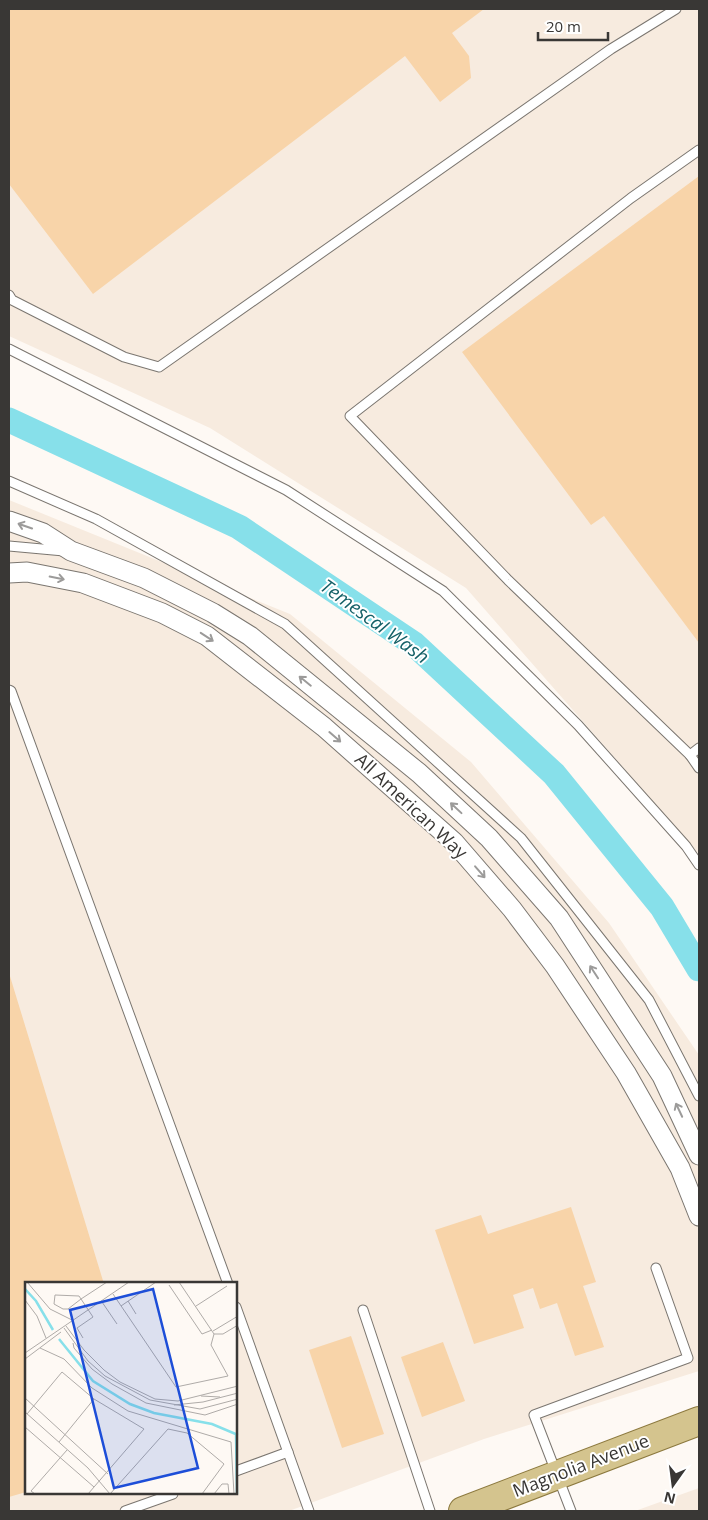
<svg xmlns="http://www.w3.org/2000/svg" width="708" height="1520" viewBox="0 0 708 1520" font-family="'Open Sans',sans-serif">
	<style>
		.built { fill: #f7ebdf; fill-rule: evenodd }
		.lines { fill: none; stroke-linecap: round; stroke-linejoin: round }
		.canal { stroke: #87e0ea; stroke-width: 25 }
		.building { fill: #f8d4a9 }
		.service-casing { stroke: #7b7670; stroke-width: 11 }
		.minor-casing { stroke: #7b7670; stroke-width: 21 }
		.primary-casing { stroke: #8c793e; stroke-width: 30 }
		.service { stroke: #fff; stroke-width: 9 }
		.minor { stroke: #fff; stroke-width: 19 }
		.primary { stroke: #d4c48e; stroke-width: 28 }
		.oneway { stroke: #9c9b9a }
		.labels { text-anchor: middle; stroke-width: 4; stroke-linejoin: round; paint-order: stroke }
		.street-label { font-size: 18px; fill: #393735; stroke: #fff }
		.water-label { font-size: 19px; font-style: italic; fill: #146067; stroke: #fff }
		.inset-river { fill: none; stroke: #87e0ea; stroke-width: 2.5 }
		.inset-road { fill: none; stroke: #afaba8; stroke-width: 1 }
		.view { fill: #1d4ed8; fill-opacity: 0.15; stroke: #1d4ed8; stroke-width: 2.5 }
		.inset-edge { fill: none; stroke: #393735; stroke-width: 2.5 }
	</style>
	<rect width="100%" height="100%" fill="#fef9f4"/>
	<g class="built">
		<path d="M9,9H699V854L466,588L210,428L9,336Z"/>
		<path d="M9,500L290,614L471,762L609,923L699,1055V1371L484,1439L289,1511H9ZM26,1284H236V1494H26Z"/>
		<path d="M699,1488V1511H635Z"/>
	</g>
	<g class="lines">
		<path class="canal" d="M9,420L239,527L414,644L554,774L662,907L699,969"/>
	</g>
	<g class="building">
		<path d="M9,9H484L452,33L469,56L471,78L440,102L405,56L93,294L9,184Z"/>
		<path d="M699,176V643L604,516L591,525L462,352Z"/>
		<path d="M9,973L104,1284H26V1492L9,1497Z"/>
		<path d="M571,1207L596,1282L583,1286L604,1347L575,1356L557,1303L540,1309L533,1288L513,1295L524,1328L474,1344L435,1230L481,1215L488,1234Z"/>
		<path d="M351,1336L384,1434L342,1448L309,1350Z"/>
		<path d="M443,1342L465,1401L422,1417L401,1357Z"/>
	</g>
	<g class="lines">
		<defs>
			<g id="service">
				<path d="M9,295L12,300L124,357L159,367L611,49L676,9"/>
				<path d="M9,349L286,490L443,591L578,725L686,846L699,865"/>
				<path d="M9,481L96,519L285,624L521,838L649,1000L699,1096"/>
				<path d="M9,546L64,551"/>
				<path d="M9,690L11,691L228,1284"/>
				<path d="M699,748L690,755L699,768"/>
				<path d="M690,755L508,580L350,416L631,198L699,150"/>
				<path d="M236,1307L309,1511"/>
				<path d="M363,1310L430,1511"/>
				<path d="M236,1471L288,1452"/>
				<path d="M125,1511L173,1494"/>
				<path d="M571,1511L534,1415L688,1358L656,1268"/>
			</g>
			<g id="minor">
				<path d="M9,521L43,533L71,551L144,578L213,613L250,636L419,773L489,838L559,918L662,1076L699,1155"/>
				<path d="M9,573L27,572L83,583L162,613L207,636L324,727L454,842L512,909L555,966L626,1073L680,1168L699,1216"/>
			</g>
			<path id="primary" d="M463,1511L699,1421"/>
		</defs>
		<use href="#service" class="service-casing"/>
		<use href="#minor" class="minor-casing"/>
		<use href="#primary" class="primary-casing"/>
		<use href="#service" class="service"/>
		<use href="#minor" class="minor"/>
		<use href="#primary" class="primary"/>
	</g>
	<defs><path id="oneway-shaft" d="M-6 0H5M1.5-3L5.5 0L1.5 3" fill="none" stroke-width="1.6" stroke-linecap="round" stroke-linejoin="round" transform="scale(1.25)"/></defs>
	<g class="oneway">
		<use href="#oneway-shaft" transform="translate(25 526) rotate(-161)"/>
		<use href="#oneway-shaft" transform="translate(57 578) rotate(11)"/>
		<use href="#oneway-shaft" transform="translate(207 637) rotate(33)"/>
		<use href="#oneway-shaft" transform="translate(305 681) rotate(-141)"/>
		<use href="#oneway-shaft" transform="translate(335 737) rotate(41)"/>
		<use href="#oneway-shaft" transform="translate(456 808) rotate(-137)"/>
		<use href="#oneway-shaft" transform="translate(480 872) rotate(49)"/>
		<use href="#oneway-shaft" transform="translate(594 972) rotate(-123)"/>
		<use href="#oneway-shaft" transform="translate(679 1110) rotate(-115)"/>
	</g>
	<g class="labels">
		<g class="street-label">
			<text transform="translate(411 806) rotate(43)" y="6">All American Way</text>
			<text transform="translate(581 1466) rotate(-21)" y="6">Magnolia Avenue</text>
		</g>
		<g class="water-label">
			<text transform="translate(375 621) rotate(36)" y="7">Temescal Wash</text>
		</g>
	</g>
	<g transform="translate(25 1282)">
		<rect width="212" height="212" fill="#fef9f4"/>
		<path class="inset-river" d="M0,7L11,19L28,48M34,57L68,99L105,122L129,131L187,142L213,153M211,153L212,212"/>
		<path class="inset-road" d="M2,0L25,27L49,39M154,0L189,52M144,3L177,52L187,48M88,12L151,105L203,94L186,63L189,52M30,13L54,14L56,17L43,27H38L29,22ZM0,18L12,34L21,56M103,19L111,32M77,20L92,42M96,24L131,0M171,24L202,4M41,44L59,68L79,88L95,100L130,117L153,119L213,104M39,46L63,79L80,94L125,118L175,127L213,117M188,49L213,34M189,52H198L213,43M58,56L52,46L68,35L56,17L82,0M48,61L49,66L67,87L87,102L121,121L180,133L213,122M15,66L39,77L67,106L103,129L206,160L209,212M0,71L104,0M0,77L36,50M176,114L195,115M0,116L83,192M149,123L178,120L213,111M0,130L63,186L85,212M2,132L37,90L69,117L34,160M0,145L69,205M10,212L6,209L42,168M63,212L119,147L69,117M85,212L143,147L162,151L199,182L177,212M189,212L197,202H203L204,212"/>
		<path class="view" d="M128,7L173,186L89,206L45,28Z"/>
		<rect width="212" height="212" class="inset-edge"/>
	</g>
	<rect width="708" height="1520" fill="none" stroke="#393735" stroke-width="20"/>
	<g transform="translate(673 1485) rotate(194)" stroke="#ffffff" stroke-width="4" paint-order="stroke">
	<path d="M0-4L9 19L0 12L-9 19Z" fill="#393735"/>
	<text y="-8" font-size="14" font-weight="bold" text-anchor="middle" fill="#393735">N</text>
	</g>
	<path d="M538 32v8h70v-8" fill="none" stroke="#393735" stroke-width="2.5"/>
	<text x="546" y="32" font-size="15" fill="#393735" stroke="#ffffff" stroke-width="4" paint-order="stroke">20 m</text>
</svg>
